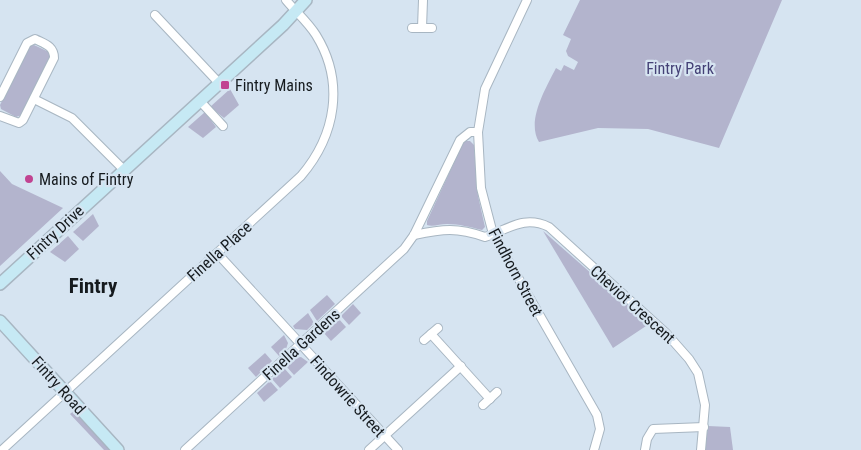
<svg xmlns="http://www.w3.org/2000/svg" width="861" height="450" viewBox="0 0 861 450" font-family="'Roboto Condensed',sans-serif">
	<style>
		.green { fill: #b3b4cd }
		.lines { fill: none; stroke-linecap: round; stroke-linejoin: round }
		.street-casing { stroke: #a8b6c2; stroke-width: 10 }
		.secondary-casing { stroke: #a8b6c2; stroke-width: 14 }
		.street { stroke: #fff; stroke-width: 8 }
		.secondary { stroke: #c6e9f4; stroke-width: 11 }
		.poi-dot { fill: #c14391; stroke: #d6e4f1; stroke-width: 2 }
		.labels { text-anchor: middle; stroke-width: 4.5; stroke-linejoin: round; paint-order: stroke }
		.park-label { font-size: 16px; fill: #444176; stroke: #d6e4f1 }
		.poi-label { font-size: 16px; fill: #151a1e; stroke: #d6e4f1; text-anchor: start }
		.street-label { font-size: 16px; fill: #151a1e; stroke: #d6e4f1 }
		.district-label { font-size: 21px; font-weight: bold; fill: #151a1e; stroke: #d6e4f1 }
	</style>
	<rect width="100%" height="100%" fill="#d6e4f1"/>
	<g class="green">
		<path d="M580,0H782L719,148L648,129L598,128L539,142C526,121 546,88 556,68L561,71L564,65L574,70L578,62L568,56L566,51L571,39L563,35Z"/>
		<path d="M34,45L49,52L50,57L22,115L16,117L1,109L0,105L30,46Z"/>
		<path d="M230,89L239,105L224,118L210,107Z"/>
		<path d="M205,112L216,127L203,138L188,127Z"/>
		<path d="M464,141H470L474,145L478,196L485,227L482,230C470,227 459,224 447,224C440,224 433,227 427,225V221Z"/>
		<path d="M0,171L12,184L63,208L0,266Z"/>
		<path d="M93,214L99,226L83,241L73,232Z"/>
		<path d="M543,231L649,324L613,348Z"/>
		<path d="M68,236L79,249L65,262L50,252Z"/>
		<path d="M327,295L335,304L317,321L310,310Z"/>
		<path d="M353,304L361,313L349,325L341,316Z"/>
		<path d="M308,313L314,323L307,330L295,329L293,326Z"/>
		<path d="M338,318L346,327L331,341L323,332Z"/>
		<path d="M284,335L288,343L286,349L279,356L271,347Z"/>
		<path d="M265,353L272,361L256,377L248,368Z"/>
		<path d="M301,357L308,362L294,375L286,366L295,358Z"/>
		<path d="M284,368L292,377L280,388L272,379Z"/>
		<path d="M270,381L278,390L264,402L257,393Z"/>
		<path d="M75,410L111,450H104L70,414Z"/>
		<path d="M708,426L730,427L733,450H705Z"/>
	</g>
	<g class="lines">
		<defs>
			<g id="street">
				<path d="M527,0L485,89L478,132L481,188L493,234L597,415L600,429L594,450"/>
				<path d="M155,15L219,83"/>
				<path d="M412,28H432"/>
				<path d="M422,28L423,0"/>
				<path d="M0,97L27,43L35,39C45,44 54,46 54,58L23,120L19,123L0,116"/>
				<path d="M34,99L72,118L124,170"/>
				<path d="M200,101L223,126"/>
				<path d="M414,235C443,229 457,227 485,237C509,229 524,215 549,227L666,333L689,359L698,373L705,405L701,450"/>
				<path d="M217,253L398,450"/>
				<path d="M431,334L490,399"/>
				<path d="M424,340L438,328"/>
				<path d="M483,405L497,392"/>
				<path d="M2,450L301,176C336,135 345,82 316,35C308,22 295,11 286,0"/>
				<path d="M185,450L404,249L414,235L460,140L470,132H478"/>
				<path d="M369,450L461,366"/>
				<path d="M645,450L647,439L653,429L704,427"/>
			</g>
			<g id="secondary">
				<path d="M0,284L283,25L306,0"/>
				<path d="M0,321L118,450"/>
			</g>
		</defs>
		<use href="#street" class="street-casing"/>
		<use href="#secondary" class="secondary-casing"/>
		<use href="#street" class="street"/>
		<use href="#secondary" class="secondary"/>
	</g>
	<g class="poi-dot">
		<rect x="220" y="80" width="10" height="10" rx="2.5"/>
		<circle cx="29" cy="179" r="5"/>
	</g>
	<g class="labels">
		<g class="park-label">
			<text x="680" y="74">Fintry Park</text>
		</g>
		<g class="poi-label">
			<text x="235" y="91">Fintry Mains</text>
			<text x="39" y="185">Mains of Fintry</text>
		</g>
		<g class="street-label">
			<text transform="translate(55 232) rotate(-43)" y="6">Fintry Drive</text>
			<text transform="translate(219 251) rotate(-42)" y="6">Finella Place</text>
			<text transform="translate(516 272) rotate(62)" y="6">Findhorn Street</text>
			<text transform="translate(633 304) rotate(42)" y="6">Cheviot Crescent</text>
			<text transform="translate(301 344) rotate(-42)" y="6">Finella Gardens</text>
			<text transform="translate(59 385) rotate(48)" y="6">Fintry Road</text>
			<text transform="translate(348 396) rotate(48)" y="6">Findowrie Street</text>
		</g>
		<g class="district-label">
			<text x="93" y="293">Fintry</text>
		</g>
	</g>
</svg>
